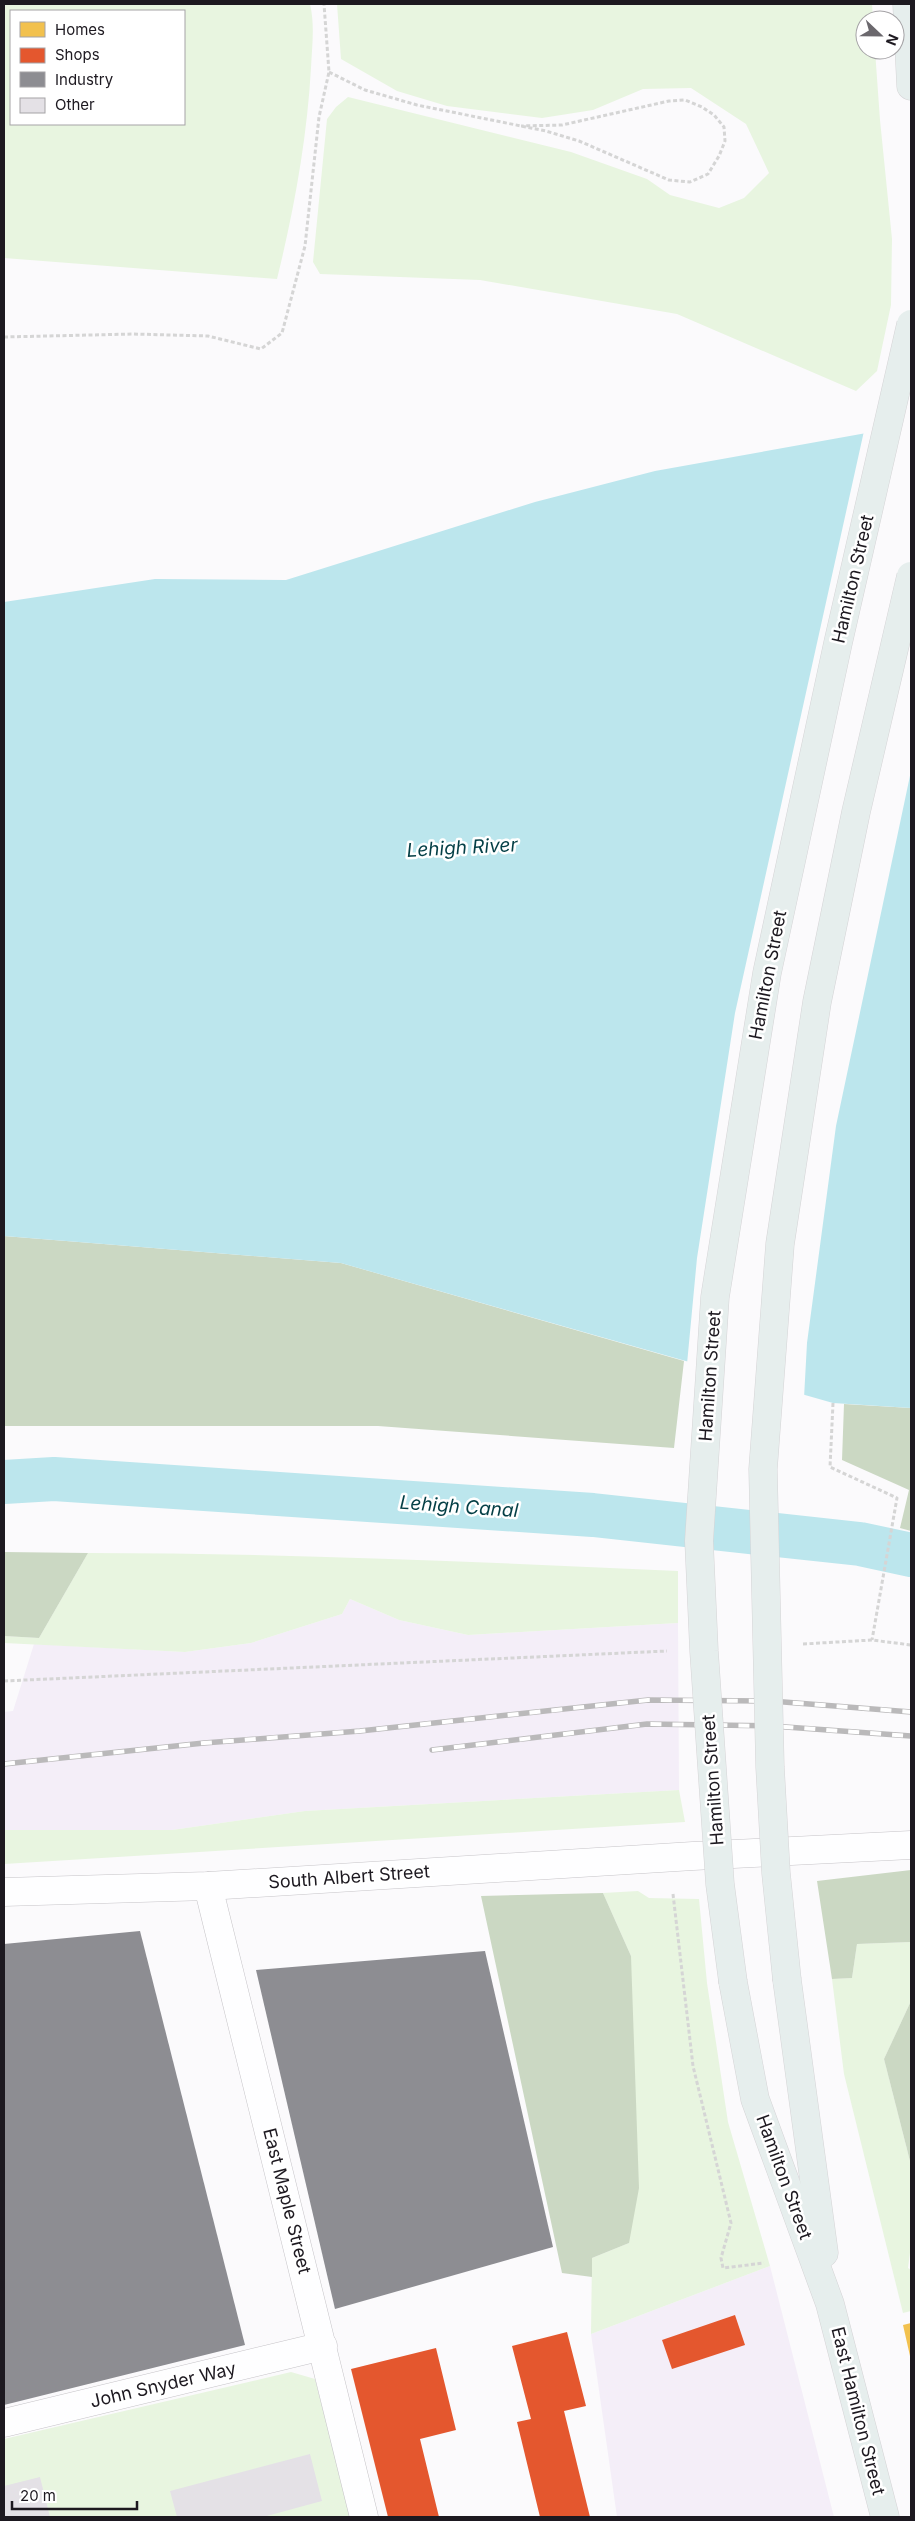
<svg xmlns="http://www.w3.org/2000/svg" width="915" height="2521" viewBox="0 0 915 2521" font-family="Inter,sans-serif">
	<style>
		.built { fill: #f4eef8 }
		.green { fill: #e8f5e0; fill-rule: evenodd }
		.forest { fill: #cbd8c3 }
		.water { fill: #bce6ed }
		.pier { fill: #fbfafc }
		.homes { fill: #f2c14e }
		.shops { fill: #e4572e }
		.industry { fill: #8d8d92 }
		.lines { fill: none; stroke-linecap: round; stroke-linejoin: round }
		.canal { stroke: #bce6ed; stroke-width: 44 }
		.building { fill: #e4e1e6 }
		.minor-casing { stroke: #c6c4c8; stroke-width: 29 }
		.major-casing { stroke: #d5d4d6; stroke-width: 29 }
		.path { stroke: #d5d5d5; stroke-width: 3; stroke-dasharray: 4 2.5; stroke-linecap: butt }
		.minor { stroke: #fefeff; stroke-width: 28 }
		.major { stroke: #e6eeed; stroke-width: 28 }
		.rail-casing { stroke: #bab9ba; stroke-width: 5.5 }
		.rail { stroke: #fff; stroke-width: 4; stroke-dasharray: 11; stroke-linecap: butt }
		.major-bridge-casing { stroke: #d5d4d6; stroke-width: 29; stroke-linecap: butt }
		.major-bridge { stroke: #e6eeed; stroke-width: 28 }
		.labels { text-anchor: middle; stroke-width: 5; stroke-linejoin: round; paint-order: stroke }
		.street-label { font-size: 18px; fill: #1d1920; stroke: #fff }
		.water-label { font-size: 19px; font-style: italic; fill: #043f46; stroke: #fff }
	</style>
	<rect width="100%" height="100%" fill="#fbfafc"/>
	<g class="built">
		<path d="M350,1599L399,1620L468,1635L678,1623L679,1790L305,1811L172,1830H4V1712L13,1711L34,1644L185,1652L251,1643L342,1614Z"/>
		<path d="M770,2266L834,2517H617L591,2334Z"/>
	</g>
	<g class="green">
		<path d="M4,4H310C315,25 312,46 311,68C307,139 294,210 277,279L4,258ZM184,11V124H11V11Z"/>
		<path d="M337,4H872L873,20H865V50H875L880,120L892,239L891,305L877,371L856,391L677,314L480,280L320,274L313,262L327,119L336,107L348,97L571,152L647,179L670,195L719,208L744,198L769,173L746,124L691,88L643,89L593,110L542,118L447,106L397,91L341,59Z"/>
		<path d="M88,1553C285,1553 481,1562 678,1571V1623L468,1635L399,1620L350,1599L342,1614L251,1643L185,1652L4,1643V1636L39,1638Z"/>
		<path d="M679,1790L685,1822L4,1864V1830H172L305,1811Z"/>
		<path d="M638,1891L649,1898L699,1899L707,1983L728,2122L770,2266L591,2334L592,2258L629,2243L631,1956L603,1893Z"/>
		<path d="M911,1942V2001L884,2059L911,2165V2245L908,2268L911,2270V2311L903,2313L844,2074L832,1979L852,1978L857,1944Z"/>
		<path d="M291,2372L315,2379L351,2517H4V2439Z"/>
	</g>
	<g class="forest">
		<path d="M4,1236L341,1263L684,1361L674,1448L378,1426H4Z"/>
		<path d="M844,1404L911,1408V1531L900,1528L909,1490L842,1460Z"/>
		<path d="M4,1552L88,1553L39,1638L4,1636Z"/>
		<path d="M911,1870V1942L857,1944L852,1978L832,1979L817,1881Z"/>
		<path d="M603,1893L631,1956L639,2188L629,2243L592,2258V2277L562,2273L481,1896Z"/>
		<path d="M911,2001V2165L884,2059Z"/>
	</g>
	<path class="water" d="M911,425V1408L833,1403L341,1263L4,1236V602L155,579L286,580L535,502L655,471Z"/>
	<path class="pier" d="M911,422V771L836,1126L807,1343L804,1398L687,1364L697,1258L735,1013L864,431Z"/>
	<path class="homes" d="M911,2323V2356H910L903,2325Z"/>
	<g class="shops">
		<path d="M735,2315L745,2345L672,2369L662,2340Z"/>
		<path d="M567,2332L586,2406L564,2411L590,2517H540L517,2422L531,2419L512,2346Z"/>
		<path d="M436,2348L456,2430L420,2439L439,2517H388L351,2369Z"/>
	</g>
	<g class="industry">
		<path d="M140,1931L245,2345L4,2405V1944Z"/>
		<path d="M485,1951L553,2247L335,2309L256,1970Z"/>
	</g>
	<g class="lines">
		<path class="canal" d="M4,1482L54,1479L593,1515L860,1544L911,1555"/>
	</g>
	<g class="building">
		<path d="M310,2454L322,2501L263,2517H177L170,2491Z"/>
		<path d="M40,2477L50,2517H4V2486Z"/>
	</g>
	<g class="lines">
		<defs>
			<g id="minor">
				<path d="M208,1886L364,2517"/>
				<path d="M4,1892L208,1886L693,1856L911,1845"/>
				<path d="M4,2423L323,2346"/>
			</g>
			<g id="major">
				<path d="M907,4L911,86"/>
				<path d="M787,1980L824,2253"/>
				<path d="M733,1982L755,2099L830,2304L885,2517"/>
			</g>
		</defs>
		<use href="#minor" class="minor-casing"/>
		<use href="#major" class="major-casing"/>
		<g class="path">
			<path d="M329,72L365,90L417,105L546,131L579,141L669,180L690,182L708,174L719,156L725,141L724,127L714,115L702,107L685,100L669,101L562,125L521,126"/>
			<path d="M4,337L133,334L208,336L261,349L282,333L305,246L319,117L329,72L324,4"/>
			<path d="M833,1403L830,1467L897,1498L872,1640"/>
			<path d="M803,1644L872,1640L911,1645"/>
			<path d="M4,1681L667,1651"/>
			<path d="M673,1894L693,2066L731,2223L721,2258L723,2268L764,2263"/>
		</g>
		<use href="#minor" class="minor"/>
		<use href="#major" class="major"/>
		<defs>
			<g id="rail">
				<path d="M432,1750L647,1724L772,1726L911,1736"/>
				<path d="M4,1764L204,1743L360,1731L648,1700L771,1701L911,1712"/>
			</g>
		</defs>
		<use href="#rail" class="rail-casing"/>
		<use href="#rail" class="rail"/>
		<defs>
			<g id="major-bridge">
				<path d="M787,1980L776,1873L770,1767L763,1469L780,1244L817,1002L856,812L911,576"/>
				<path d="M733,1982L720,1884L704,1651L699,1541L715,1297L767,973L838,643L911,324"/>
			</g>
		</defs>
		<use href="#major-bridge" class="major-bridge-casing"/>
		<use href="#major-bridge" class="major-bridge"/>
	</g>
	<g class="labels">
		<g class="street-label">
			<text transform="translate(853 579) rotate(-77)" y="6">Hamilton Street</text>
			<text transform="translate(768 975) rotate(-79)" y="6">Hamilton Street</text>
			<text transform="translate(710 1376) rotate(-86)" y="6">Hamilton Street</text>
			<text transform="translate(713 1780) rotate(-94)" y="6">Hamilton Street</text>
			<text transform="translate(349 1877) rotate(-4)" y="6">South Albert Street</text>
			<text transform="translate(784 2177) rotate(70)" y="6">Hamilton Street</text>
			<text transform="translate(287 2201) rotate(76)" y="6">East Maple Street</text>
			<text transform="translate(163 2385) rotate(-13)" y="6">John Snyder Way</text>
			<text transform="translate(858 2411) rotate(76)" y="6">East Hamilton Street</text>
		</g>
		<g class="water-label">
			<text transform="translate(462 847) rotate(-3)" y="7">Lehigh River</text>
			<text transform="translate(459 1506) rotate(4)" y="7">Lehigh Canal</text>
		</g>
	</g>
	<rect width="915" height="2521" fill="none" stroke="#1d1920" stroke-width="10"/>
	<rect x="10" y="10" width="175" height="115" fill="#ffffff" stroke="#a5a3a6"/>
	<rect x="20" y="22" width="25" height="15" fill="#f2c14e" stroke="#a5a3a6"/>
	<text x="55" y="35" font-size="15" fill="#1d1920">Homes</text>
	<rect x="20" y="48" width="25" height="15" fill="#e4572e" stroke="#a5a3a6"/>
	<text x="55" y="60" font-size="15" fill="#1d1920">Shops</text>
	<rect x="20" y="72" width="25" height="15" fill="#8d8d92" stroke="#a5a3a6"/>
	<text x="55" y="85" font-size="15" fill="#1d1920">Industry</text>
	<rect x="20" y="98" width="25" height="15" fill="#e4e1e6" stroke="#a5a3a6"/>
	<text x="55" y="110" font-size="15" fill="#1d1920">Other</text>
	<g transform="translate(880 35) rotate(112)"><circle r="24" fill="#ffffff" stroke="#a5a3a6"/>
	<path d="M0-4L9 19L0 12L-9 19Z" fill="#6b686d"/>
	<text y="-8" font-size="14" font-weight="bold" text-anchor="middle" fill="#1d1920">N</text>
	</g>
	<path d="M12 2501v8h125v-8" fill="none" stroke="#1d1920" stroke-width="2.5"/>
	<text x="20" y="2501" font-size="15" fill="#1d1920" stroke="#ffffff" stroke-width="4" paint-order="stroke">20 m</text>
</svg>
